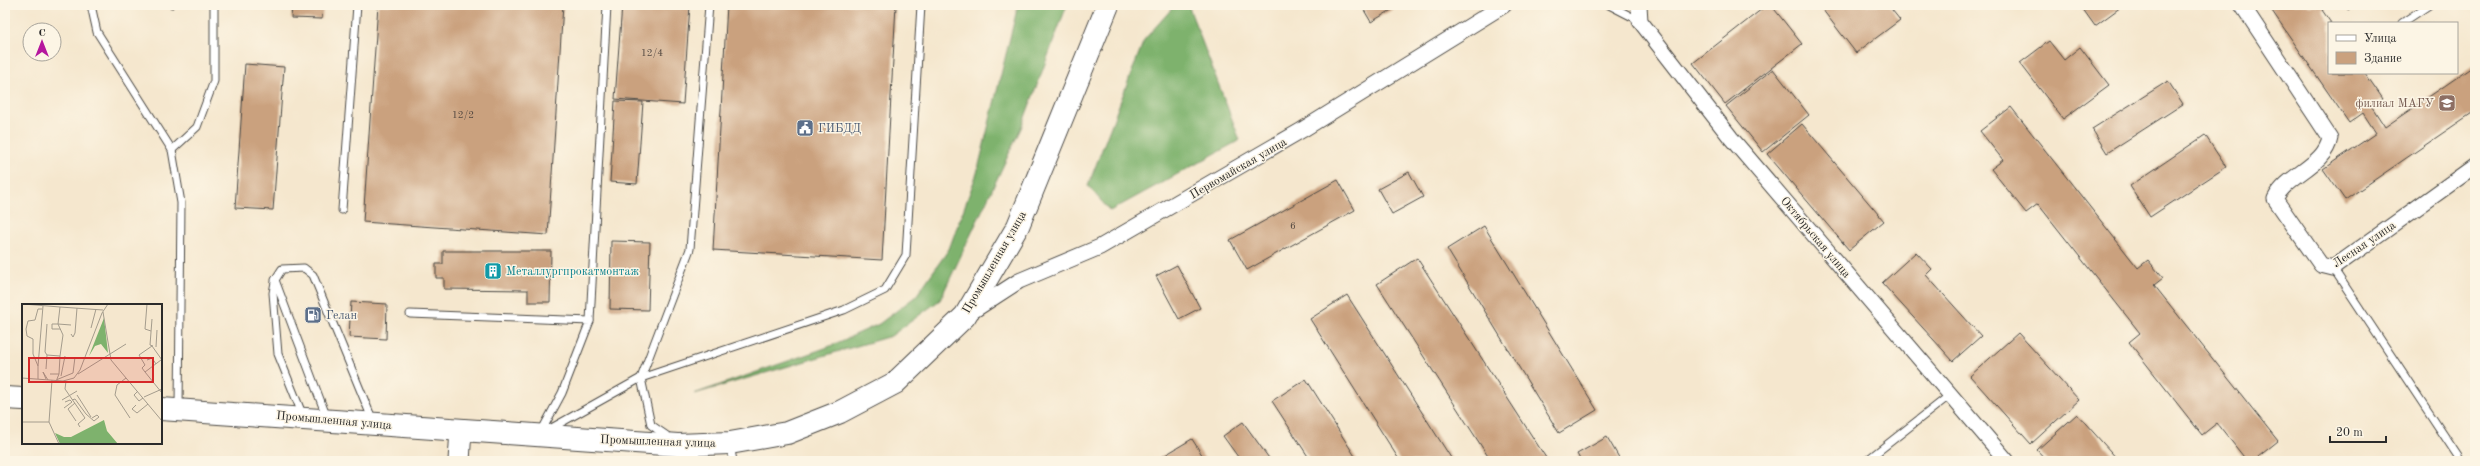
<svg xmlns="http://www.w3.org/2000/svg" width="2480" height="466" viewBox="0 0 2480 466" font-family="'Old Standard TT',serif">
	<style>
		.forest { fill: #7eb26d; stroke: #546e4c }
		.building { fill: #caa17e }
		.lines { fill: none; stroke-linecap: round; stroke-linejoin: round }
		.lane-casing { stroke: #494743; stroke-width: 9 }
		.street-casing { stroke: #494743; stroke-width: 17 }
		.secondary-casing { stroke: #494743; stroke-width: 23 }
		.primary-casing { stroke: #494743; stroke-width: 24 }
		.lane { stroke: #fff; stroke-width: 7 }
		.street { stroke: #fff; stroke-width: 15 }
		.secondary { stroke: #fff; stroke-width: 21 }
		.primary { stroke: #fff; stroke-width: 22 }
		.labels { text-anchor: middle; stroke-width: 3; stroke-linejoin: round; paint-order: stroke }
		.number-label { font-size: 10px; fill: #534840 }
		.education-label { font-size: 12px; fill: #785e54; stroke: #fcf5e5; text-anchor: end }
		.service-label { font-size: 12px; fill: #4e5e75; stroke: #fcf5e5; text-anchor: start }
		.street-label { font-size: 12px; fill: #2b2b2b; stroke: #fcf5e5 }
		.culture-label { font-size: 12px; fill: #0d838f; stroke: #fcf5e5; text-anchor: start }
		.inset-road { fill: none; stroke: #a49c8d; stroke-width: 1 }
		.view { fill: #d62828; fill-opacity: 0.15; stroke: #d62828; stroke-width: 2 }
		.inset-edge { fill: none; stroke: #2b2b2b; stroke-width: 2 }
	</style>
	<rect width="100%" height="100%" fill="#fcf5e5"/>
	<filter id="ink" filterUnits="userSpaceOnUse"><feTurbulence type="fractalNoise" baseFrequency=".025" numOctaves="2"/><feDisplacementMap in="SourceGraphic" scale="8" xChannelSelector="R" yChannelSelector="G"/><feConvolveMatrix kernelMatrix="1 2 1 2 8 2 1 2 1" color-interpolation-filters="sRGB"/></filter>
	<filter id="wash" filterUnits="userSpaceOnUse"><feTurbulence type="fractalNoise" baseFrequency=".012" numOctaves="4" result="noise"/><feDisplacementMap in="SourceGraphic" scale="16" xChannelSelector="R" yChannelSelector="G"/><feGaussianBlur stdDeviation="0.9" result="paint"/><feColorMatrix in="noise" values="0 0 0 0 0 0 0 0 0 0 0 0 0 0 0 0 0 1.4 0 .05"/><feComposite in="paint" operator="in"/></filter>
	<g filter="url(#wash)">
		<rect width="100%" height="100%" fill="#f5e7ce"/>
		<g class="forest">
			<path d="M1018,5H1067L1021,128L940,300L891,336L694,394L828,347L879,324L916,296L949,249L977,173Z"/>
			<path d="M1175,5H1188L1240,140L1110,211L1088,186L1144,40Z"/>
		</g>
		<g id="blocks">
			<g class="building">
				<path d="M148,5H173V8Z"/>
				<path d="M292,5H323L322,19L291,18Z"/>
				<path d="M378,5H563L548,235L363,222Z"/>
				<path d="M622,5H690L683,104L615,99Z"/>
				<path d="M727,5H896L882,260L713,250Z"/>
				<path d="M1361,5H1400L1371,22Z"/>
				<path d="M1767,5H1771L1802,44L1725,104L1693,63Z"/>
				<path d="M1819,5H1888L1900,20L1856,53Z"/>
				<path d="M2080,5H2120L2121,7L2095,26Z"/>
				<path d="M2268,5H2329L2322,10L2331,23H2329V73H2365L2383,99L2372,107L2385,127L2475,65V111L2345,200L2323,169L2376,133L2363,113L2349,123Z"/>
				<path d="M2345,5H2355L2348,10Z"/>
				<path d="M2049,41L2064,60L2080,47L2109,85L2063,119L2020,63Z"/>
				<path d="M245,64L284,67L273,210L235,208Z"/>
				<path d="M1773,69L1809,115L1763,152L1726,106Z"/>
				<path d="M2168,81L2183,104L2107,153L2092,129Z"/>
				<path d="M615,101L643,102L637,184L610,182Z"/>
				<path d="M2011,107L2138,268L2148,260L2163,278L2154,285L2278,441L2253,461H2247L2217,423L2202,435L2129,342L2140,333L2038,204L2026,213L1991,169L2003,160L1980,131Z"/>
				<path d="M1802,124L1884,221L1849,250L1767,154Z"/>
				<path d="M2205,135L2226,167L2150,217L2130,186Z"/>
				<path d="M1409,172L1423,197L1392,214L1378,189Z"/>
				<path d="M1338,180L1355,210L1247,270L1230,240Z"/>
				<path d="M1484,226L1597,410L1559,433L1447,249Z"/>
				<path d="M611,241L650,242L648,310L610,309Z"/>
				<path d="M443,251H551L550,302H528V290L444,289V278H436V264H443Z"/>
				<path d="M1916,252L1932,269L1926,275L1981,336L1953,361L1882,283Z"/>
				<path d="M1417,258L1548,461H1491L1377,284Z"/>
				<path d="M1177,265L1200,308L1179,319L1156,276Z"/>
				<path d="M1347,295L1453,461H1400L1310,319Z"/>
				<path d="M351,302L387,304L386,339L349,337Z"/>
				<path d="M2018,333L2079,400L2031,444L1970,376Z"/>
				<path d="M1306,379L1358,461H1311L1272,401Z"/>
				<path d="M2077,414L2119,461H2047L2037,450Z"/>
				<path d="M1243,422L1271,461H1241L1223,436Z"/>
				<path d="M1607,437L1621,461H1581L1577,454Z"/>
				<path d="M1192,439L1206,461H1155Z"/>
			</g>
		</g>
	</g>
	<g filter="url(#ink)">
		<use href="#blocks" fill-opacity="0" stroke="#494743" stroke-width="1"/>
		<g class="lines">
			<defs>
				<g id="lane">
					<path d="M91,5L97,32L172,150L181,203L179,408"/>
					<path d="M1609,5L1640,21"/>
					<path d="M2402,23L2429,5"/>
					<path d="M172,150L197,127L214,81V5"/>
					<path d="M342,210L357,5"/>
					<path d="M2333,268L2461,461"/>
					<path d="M275,282L273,293L278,354L303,416"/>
					<path d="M410,314L590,321L562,393L541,432"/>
					<path d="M590,321L607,5"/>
					<path d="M327,418L275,280L282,269L304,268L313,275L373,421"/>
					<path d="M548,430L641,378L844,310L885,290L906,255L921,5"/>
					<path d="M670,438L651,425L641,378L690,249L709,5"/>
					<path d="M730,445L733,461"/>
					<path d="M1866,461L1950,395"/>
				</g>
				<g id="street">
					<path d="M1639,5L1640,21L1731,138L2007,461"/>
					<path d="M2242,5L2330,138C2325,166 2287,174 2275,199L2321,265L2333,268L2475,166"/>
					<path d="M968,314L1019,281L1100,247L1302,130L1504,5"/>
				</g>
				<path id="secondary" d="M459,461L461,430"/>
				<g id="primary">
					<path d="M5,398L23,399"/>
					<path d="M161,409L678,445L730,443L787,433L840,412L895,383L965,316L1018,226L1108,5"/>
				</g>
			</defs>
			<use href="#lane" class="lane-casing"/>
			<use href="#street" class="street-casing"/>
			<use href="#secondary" class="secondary-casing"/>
			<use href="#primary" class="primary-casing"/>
			<use href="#lane" class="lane"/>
			<use href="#street" class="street"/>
			<use href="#secondary" class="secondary"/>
			<use href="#primary" class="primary"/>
		</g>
	</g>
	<defs>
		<symbol id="university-square" viewBox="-11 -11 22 22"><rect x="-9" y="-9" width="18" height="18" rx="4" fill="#8d6e63" stroke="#fcf5e5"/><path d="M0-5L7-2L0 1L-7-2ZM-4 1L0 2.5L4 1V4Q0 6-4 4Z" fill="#fff"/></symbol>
		<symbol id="civic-square" viewBox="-11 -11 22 22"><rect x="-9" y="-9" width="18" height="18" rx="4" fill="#5c6f8a" stroke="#fcf5e5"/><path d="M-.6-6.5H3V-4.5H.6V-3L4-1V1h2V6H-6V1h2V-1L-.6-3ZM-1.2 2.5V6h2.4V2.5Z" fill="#fff"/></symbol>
		<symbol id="building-square" viewBox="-11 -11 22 22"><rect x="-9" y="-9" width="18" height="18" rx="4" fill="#0f9aa8" stroke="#fcf5e5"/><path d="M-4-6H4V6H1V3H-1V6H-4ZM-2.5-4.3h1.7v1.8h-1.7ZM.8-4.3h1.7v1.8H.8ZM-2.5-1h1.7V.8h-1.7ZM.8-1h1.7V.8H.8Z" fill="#fff"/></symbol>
		<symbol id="fuel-square" viewBox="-11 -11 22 22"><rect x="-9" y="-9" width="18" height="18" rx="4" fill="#5c6f8a" stroke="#fcf5e5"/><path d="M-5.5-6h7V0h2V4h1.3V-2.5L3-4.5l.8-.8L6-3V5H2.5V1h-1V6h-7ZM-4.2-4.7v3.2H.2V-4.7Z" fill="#fff"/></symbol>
	</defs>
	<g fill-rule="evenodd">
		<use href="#university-square" x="2437" y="93" width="20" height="20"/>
		<use href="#civic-square" x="795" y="118" width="20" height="20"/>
		<use href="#building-square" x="483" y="261" width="20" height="20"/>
		<use href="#fuel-square" x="303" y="305" width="20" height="20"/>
	</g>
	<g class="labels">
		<g class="number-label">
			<text x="652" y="56">12/4</text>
			<text x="463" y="118">12/2</text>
			<text x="1293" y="229">6</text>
		</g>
		<g class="education-label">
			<text x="2434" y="107">филиал МАГУ</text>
		</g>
		<g class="service-label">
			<text x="818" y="132">ГИБДД</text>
			<text x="326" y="319">Гелан</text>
		</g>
		<g class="street-label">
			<text transform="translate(1238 168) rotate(-30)" y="4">Первомайская улица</text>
			<text transform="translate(1816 237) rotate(50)" y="4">Октябрьская улица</text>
			<text transform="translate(2364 244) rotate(-34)" y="4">Лесная улица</text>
			<text transform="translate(994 262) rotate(-60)" y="4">Промышленная улица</text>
			<text transform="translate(334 420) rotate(5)" y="4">Промышленная улица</text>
			<text transform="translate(658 441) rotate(2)" y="4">Промышленная улица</text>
		</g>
		<g class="culture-label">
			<text x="506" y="275">Металлургпрокатмонтаж</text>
		</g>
	</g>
	<g transform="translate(22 304)">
		<rect width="140" height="140" fill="#f5e7ce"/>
		<path d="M82,14L86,49L79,40L73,42L67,52ZM82,116L85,127L96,140H38L33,129L42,133H49Z" fill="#7eb26d"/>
		<path class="inset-road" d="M1,0L38,3M125,0L123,25L129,27M81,8L89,56L140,117M130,15L128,41L131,42M25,20L23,48L25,51M69,24L74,5M38,25H30V20H36L38,3L81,6M49,30L51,33L53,29L55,4M134,43L135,26M38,52L41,31L36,20L49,21M125,56L130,54L134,60M139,56L123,68L120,64L123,61L117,51L130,42L140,56M16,62L21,2M24,65L25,51L38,52L37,70M123,68L140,89M28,70H37L35,75M56,70L104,40M39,72L43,52M0,74L41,77L52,74L58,66L80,9L86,0M104,74L95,81L93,91L108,114M16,75V62L11,50V35L5,32L4,25L6,17L13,16L16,5H20M24,75L21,68L26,76M30,76L27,118L37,140M34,76L51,69L53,53M44,77L43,85L63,114L56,120L58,123M116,87L112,91L117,97L121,94M55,91L69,113M122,93L140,85M40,96L55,87M50,96L53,95L64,110M53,99L46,105L54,117M114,101L110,105L115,109L126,100M42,104L50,98L48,96L43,98M64,110L72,117L77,113L75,111L70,114M0,118H27"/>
		<path class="view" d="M7,54H131V78H7Z"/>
		<rect width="140" height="140" class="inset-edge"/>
	</g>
	<rect width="2480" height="466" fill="none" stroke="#fcf5e5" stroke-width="20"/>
	<rect x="2328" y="22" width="130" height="52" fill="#fcf5e5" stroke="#a8a49b"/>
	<rect x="2336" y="35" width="20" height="6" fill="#ffffff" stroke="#a8a49b"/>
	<text x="2364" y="42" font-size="12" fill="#2b2b2b">Улица</text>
	<rect x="2336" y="52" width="20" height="12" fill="#caa17e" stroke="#a8a49b"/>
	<text x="2364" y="62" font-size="12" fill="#2b2b2b">Здание</text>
	<g transform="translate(42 42)"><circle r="19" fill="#fcf5e5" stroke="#a8a49b"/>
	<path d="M0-3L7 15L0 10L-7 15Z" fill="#b5179e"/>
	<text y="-6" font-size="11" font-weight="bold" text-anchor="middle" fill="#2b2b2b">С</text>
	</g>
	<path d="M2330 436v6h56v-6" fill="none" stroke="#2b2b2b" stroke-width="2"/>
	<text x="2336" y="436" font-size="12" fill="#2b2b2b" stroke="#fcf5e5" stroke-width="3" paint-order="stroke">20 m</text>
</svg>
